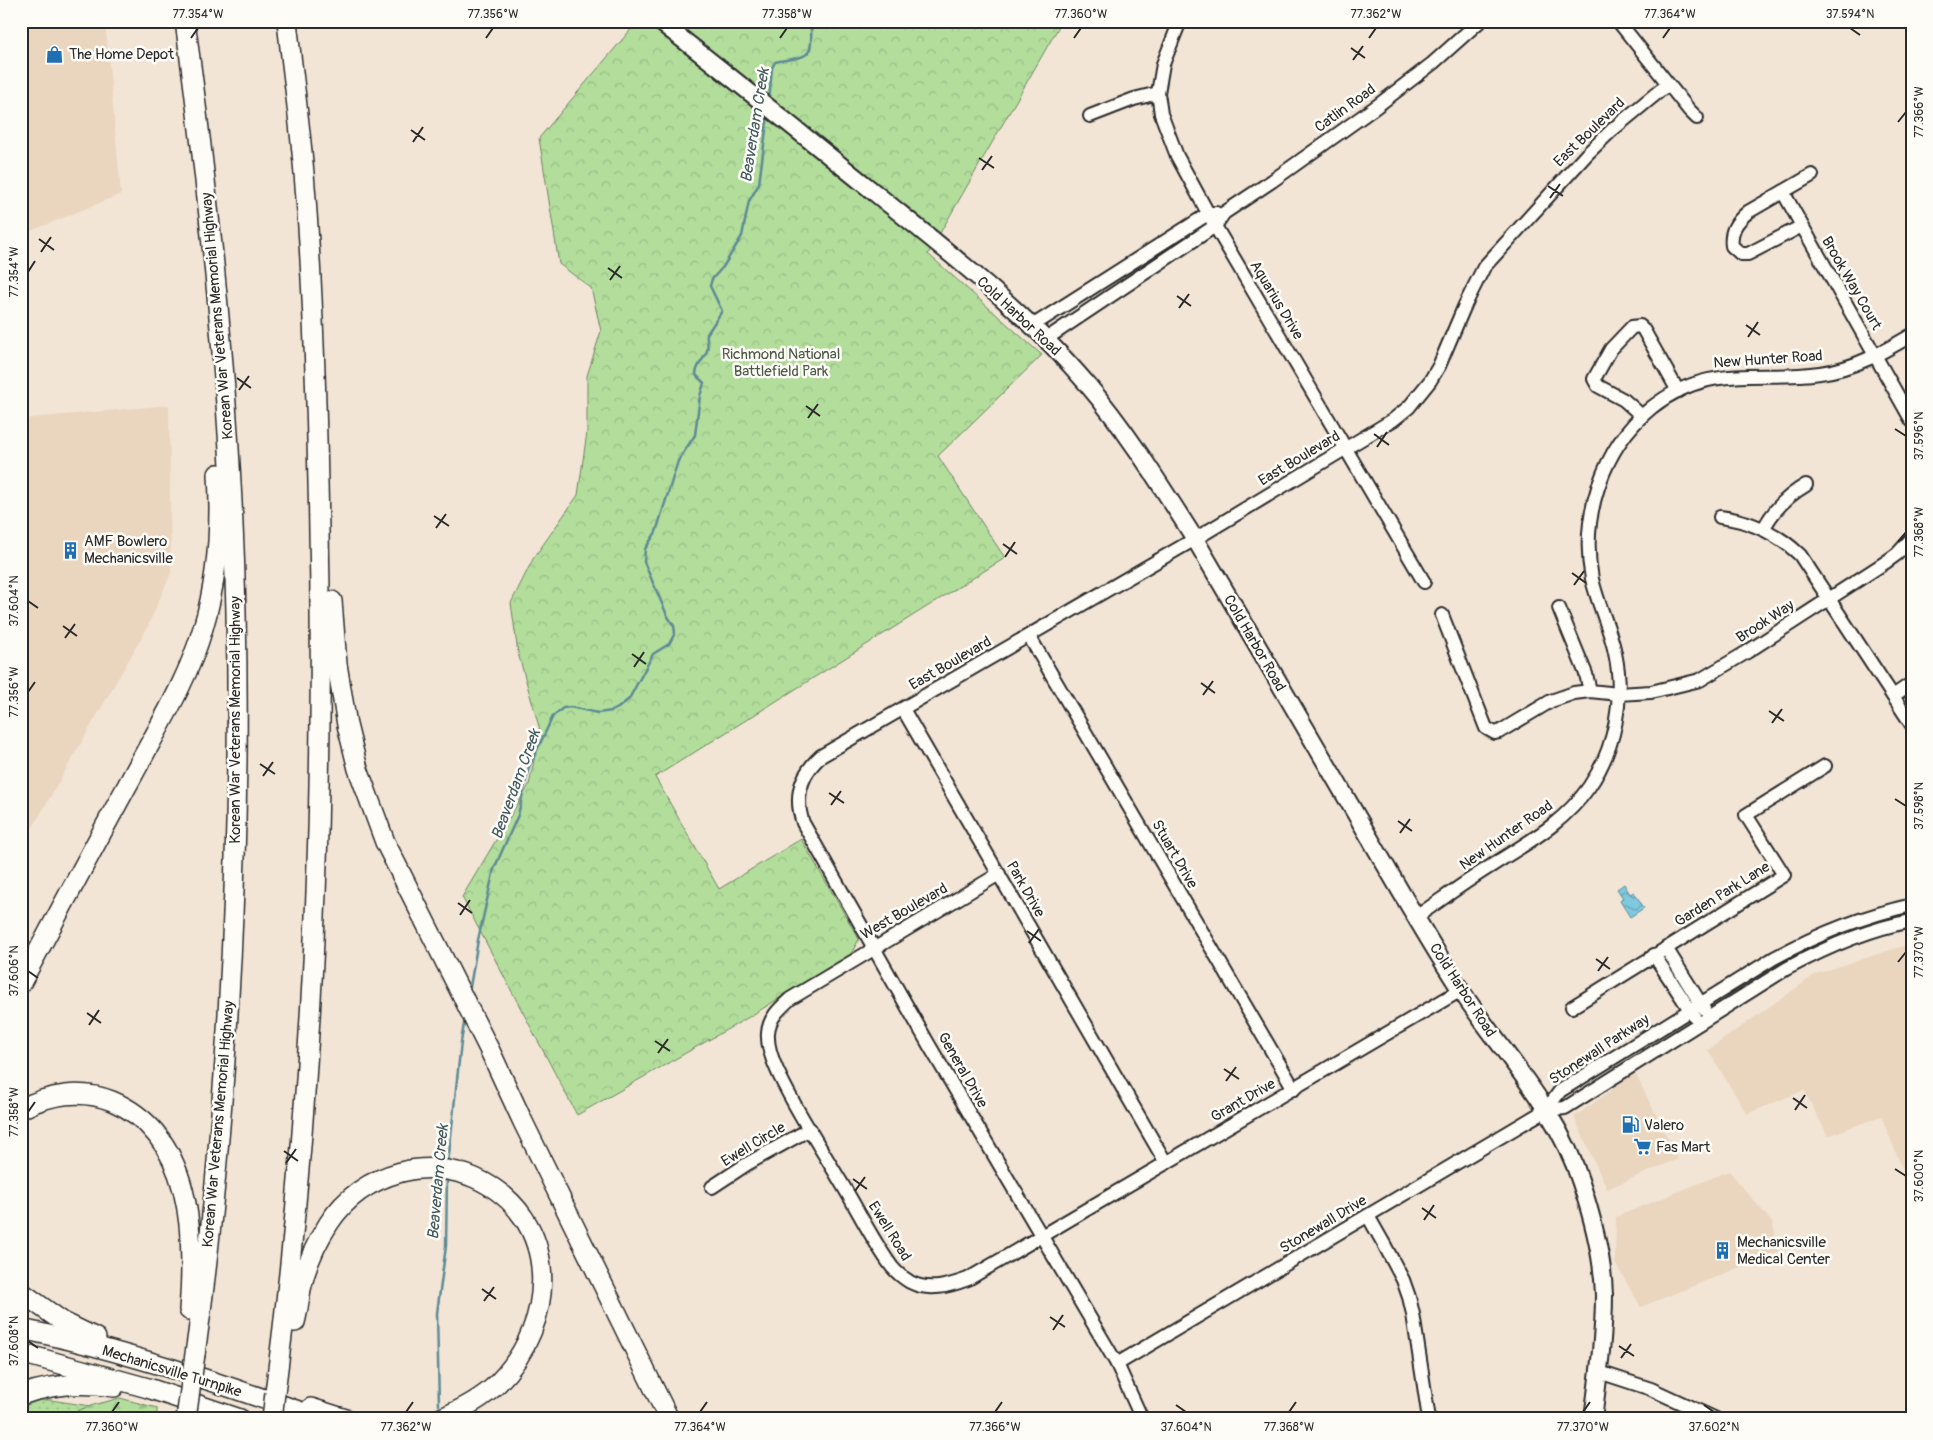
<svg xmlns="http://www.w3.org/2000/svg" width="1933" height="1440" viewBox="0 0 1933 1440" font-family="Pangolin,sans-serif">
	<style>
		.built { fill: #ead5bf }
		.grass { fill: url(#grass-dots); stroke: #6e8463 }
		.forest { fill: url(#forest-firs); stroke: #6e8463 }
		.park { fill: url(#park-crowns); stroke: #6e8463 }
		.water { fill: url(#water-waves); stroke: #5d8a96 }
		.lines { fill: none; stroke-linecap: round; stroke-linejoin: round }
		.stream { stroke: #5d8a96; stroke-width: 2.5 }
		.minor-casing { stroke: #2b2b2b; stroke-width: 16 }
		.major-casing { stroke: #2b2b2b; stroke-width: 20 }
		.highway-casing { stroke: #2b2b2b; stroke-width: 22 }
		.minor { stroke: #fdfcf7; stroke-width: 12 }
		.major { stroke: #fdfcf7; stroke-width: 16 }
		.highway { stroke: #fdfcf7; stroke-width: 19 }
		.highway-bridge-casing { stroke: #2b2b2b; stroke-width: 22; stroke-linecap: butt }
		.highway-bridge { stroke: #fdfcf7; stroke-width: 19 }
		.ticks { fill: none; stroke: #2b2b2b; stroke-width: 2 }
		.labels { text-anchor: middle; stroke-width: 5; stroke-linejoin: round; paint-order: stroke }
		.poi-label { font-size: 15px; fill: #2b2b2b; stroke: #fdfcf7; text-anchor: start }
		.street-label { font-size: 15px; fill: #2b2b2b; stroke: #fdfcf7 }
		.park-label { font-size: 15px; fill: #4d5847; stroke: #fdfcf7 }
		.water-label { font-size: 16px; font-style: italic; fill: #445a61; stroke: #fdfcf7 }
		.neatline { fill: none; stroke: #2b2b2b; stroke-width: 2 }
		.ticks-label { font-size: 12px; text-anchor: middle; fill: #2b2b2b }
	</style>
	<defs>
		<pattern id="grass-dots" width="8" height="8" patternUnits="userSpaceOnUse" patternTransform="scale(1.25)"><rect width="8" height="8" fill="#b2dd9b"/><path d="M2 2h.1M6 6h.1" fill="none" stroke="#99be86" stroke-width="1.8" stroke-linecap="round"/></pattern>
		<pattern id="forest-firs" width="22" height="20" patternUnits="userSpaceOnUse" patternTransform="scale(1.25)"><rect width="22" height="20" fill="#b2dd9b"/><path d="M5 1l3.5 6h-7zM16 11l3.5 6h-7z" fill="#99be86"/></pattern>
		<pattern id="park-crowns" width="20" height="18" patternUnits="userSpaceOnUse" patternTransform="scale(1.25)"><rect width="20" height="18" fill="#b2dd9b"/><path d="M2 6a3 3 0 1 1 6 0M12 15a3 3 0 1 1 6 0" fill="none" stroke="#99be86"/></pattern>
		<pattern id="water-waves" width="16" height="10" patternUnits="userSpaceOnUse" patternTransform="scale(1.25)"><rect width="16" height="10" fill="#7ec9de"/><path d="M0 5q4-4 8 0t8 0" fill="none" stroke="#67a3b4"/></pattern>
	</defs>
	<rect width="100%" height="100%" fill="#f2e5d6"/>
	<filter id="ink" filterUnits="userSpaceOnUse"><feTurbulence type="fractalNoise" baseFrequency=".02" numOctaves="2"/><feDisplacementMap in="SourceGraphic" scale="10" xChannelSelector="R" yChannelSelector="G"/><feConvolveMatrix kernelMatrix="1 2 1 2 8 2 1 2 1" color-interpolation-filters="sRGB"/></filter>
	<g filter="url(#ink)">
		<g class="built">
			<path d="M21,21H105L121,194L21,235Z"/>
			<path d="M169,405L171,573L147,628L21,848V419Z"/>
			<path d="M1912,943V1187H1910L1881,1116L1828,1136L1804,1090L1747,1114L1708,1050L1816,974Z"/>
			<path d="M1635,1073L1678,1159L1607,1189L1574,1117Z"/>
			<path d="M1729,1171L1772,1222L1780,1251L1641,1307L1615,1263L1616,1217Z"/>
		</g>
		<path class="grass" d="M38,1400H51L90,1406L78,1411L77,1419H26L21,1415L25,1406Z"/>
		<path class="forest" d="M120,1398L157,1408V1419H77V1411L90,1406Z"/>
		<path class="park" d="M638,21H1062L928,254L1042,355L938,456L1005,558L655,777L719,889L801,839L859,939L851,954L749,1017L577,1115L462,897L529,785L540,730L518,653L511,603L533,559L578,495L587,432V376L601,331L591,288L559,264L539,138Z"/>
		<path class="water" d="M1624,884L1630,894L1634,892L1644,908L1630,917L1620,901L1623,898L1617,889Z"/>
		<g class="lines">
			<g class="stream">
				<path d="M769,101L772,68L775,62C812,55 812,60 811,21"/>
				<path d="M469,993L478,940L494,869L518,815L529,767L553,716L563,708L570,707L598,713L612,711L618,708L629,699L653,654L669,644L675,633L674,626L667,615L644,562L645,549L656,532L678,461L695,435L700,396L704,383L696,375C696,365 704,360 707,351C709,345 706,340 707,334L722,311L710,286L712,279L723,267L742,236L749,201L759,184L768,114"/>
				<path d="M448,1164L461,1042L465,1018"/>
				<path d="M439,1405L437,1313L446,1246L447,1177"/>
			</g>
			<defs>
				<g id="minor">
					<path d="M1180,21L1163,64L1158,93L1161,114L1177,156L1215,226L1424,582"/>
					<path d="M1618,21L1689,110L1697,118"/>
					<path d="M1090,116L1134,99L1158,93"/>
					<path d="M1783,192L1912,421"/>
					<path d="M1802,226L1748,254H1741L1732,246C1730,231 1736,222 1748,212L1812,175"/>
					<path d="M1032,326L1208,214L1216,213"/>
					<path d="M1046,339L1215,226L1224,213L1272,181L1377,106L1433,63L1480,21"/>
					<path d="M1642,416L1624,400L1598,386L1594,379L1611,349L1632,327L1640,326L1643,329L1678,391"/>
					<path d="M1720,517C1752,521 1777,533 1800,555L1912,725"/>
					<path d="M1764,528C1774,509 1787,496 1806,485"/>
					<path d="M1559,608L1586,674L1590,691"/>
					<path d="M1442,615L1486,728L1495,733L1499,732L1551,701L1574,693L1590,691L1619,694L1651,692L1700,680L1747,652L1886,562L1897,554L1912,538"/>
					<path d="M1029,636L1294,1089"/>
					<path d="M1893,696L1912,683"/>
					<path d="M903,709L1166,1163"/>
					<path d="M999,874L790,999C779,1009 769,1018 768,1033C767,1045 772,1059 777,1070C794,1108 818,1143 839,1179C857,1208 872,1240 892,1267C897,1273 903,1278 910,1282C929,1292 949,1286 968,1279L1461,990"/>
					<path d="M1416,917C1441,900 1465,882 1491,866C1528,842 1563,824 1589,787C1615,749 1625,699 1615,653C1610,628 1598,605 1592,579C1580,518 1602,448 1651,408C1709,362 1756,382 1820,373C1854,369 1883,352 1912,335"/>
					<path d="M1666,948L1704,1009"/>
					<path d="M1654,955L1694,1016"/>
					<path d="M1572,1007L1784,875L1746,815L1825,766"/>
					<path d="M1546,1110L1565,1108L1786,969C1825,948 1867,929 1912,921"/>
					<path d="M712,1187L747,1164L810,1129"/>
					<path d="M1368,1216L1385,1246L1403,1280L1409,1297L1413,1314L1429,1419"/>
					<path d="M1117,1364L1546,1110L1560,1091L1774,958C1818,934 1863,916 1912,905"/>
					<path d="M1599,1372L1651,1389L1716,1419"/>
					<path d="M1142,1419L1117,1364L929,1045L803,823C794,797 800,775 821,756L1195,539L1393,420L1409,407L1430,381L1439,366L1465,305L1484,267L1587,154L1612,130L1668,84"/>
				</g>
				<path id="major" d="M659,21C734,79 807,138 880,197C953,256 1027,313 1087,384C1128,432 1161,486 1195,539C1249,632 1304,725 1358,818C1392,876 1424,934 1460,989C1502,1053 1558,1109 1581,1183C1593,1219 1603,1257 1604,1295C1604,1336 1598,1378 1593,1419"/>
				<g id="highway">
					<path d="M185,21C207,181 224,341 232,502C241,683 238,865 226,1046C219,1149 210,1252 195,1354"/>
					<path d="M332,601L337,664L347,725L358,769L385,842L491,1053L523,1122L669,1419"/>
					<path d="M21,983C59,913 95,844 133,775C158,728 188,680 203,628C218,578 221,526 218,474"/>
					<path d="M21,1109C49,1094 82,1089 112,1101C193,1135 195,1236 189,1310"/>
					<path d="M21,1292L63,1322L96,1338"/>
					<path d="M295,1322C298,1311 299,1300 301,1289C306,1265 316,1243 329,1223C346,1197 371,1180 401,1172C425,1166 452,1168 475,1178C562,1217 558,1323 497,1384C481,1400 461,1410 439,1419"/>
					<path d="M21,1329C123,1350 223,1384 321,1419"/>
					<path d="M21,1353L148,1388L240,1419"/>
					<path d="M275,1393C314,1092 326,787 318,483C316,384 313,285 305,186C301,131 293,76 287,21"/>
					<path d="M21,1395C51,1384 82,1382 114,1387"/>
					<path d="M311,1408L346,1419"/>
				</g>
			</defs>
			<use href="#minor" class="minor-casing"/>
			<use href="#major" class="major-casing"/>
			<use href="#highway" class="highway-casing"/>
			<use href="#minor" class="minor"/>
			<use href="#major" class="major"/>
			<use href="#highway" class="highway"/>
			<defs>
				<g id="highway-bridge">
					<path d="M186,1419L195,1354"/>
					<path d="M272,1419L275,1393"/>
				</g>
			</defs>
			<use href="#highway-bridge" class="highway-bridge-casing"/>
			<use href="#highway-bridge" class="highway-bridge"/>
		</g>
	</g>
	<path class="ticks" d="M1850,28L1860,35M191,38L198,28M486,38L493,28M780,38L787,28M1074,38L1081,28M1369,38L1376,28M1663,38L1670,28M1351,48L1365,58M1353,60L1363,46M1898,122L1906,112M411,130L425,140M413,142L423,127M979,158L994,168M982,170L992,156M1548,186L1563,196M1550,198L1560,184M39,239L54,250M41,252L51,237M608,268L622,278M28,272L35,261M610,280L620,266M1177,296L1191,306M1179,308L1189,294M1746,325L1760,335M1748,337L1758,322M237,378L251,388M239,390L249,376M806,406L820,416M808,418L818,404M1895,429L1906,436M1374,434L1389,445M1377,447L1387,432M434,516L449,526M436,528L446,514M1898,542L1906,532M1003,544L1017,554M1005,557L1015,542M1572,573L1586,583M1574,585L1584,571M28,601L38,608M63,626L77,636M65,638L75,624M632,654L646,664M634,667L644,652M1201,683L1215,693M28,692L35,682M1203,695L1213,681M1769,711L1784,721M1772,723L1782,709M260,764L275,774M263,776L273,762M829,793L844,803M1895,799L1906,806M831,805L841,791M1398,821L1412,831M1400,833L1410,819M458,903L472,913M460,915L470,900M1027,931L1041,941M1029,943L1039,929M1596,959L1610,969M1898,962L1906,952M28,971L38,978M1598,971L1608,957M87,1013L101,1023M89,1025L99,1010M655,1041L670,1051M658,1053L668,1039M1224,1069L1239,1079M1226,1081L1236,1067M1793,1098L1807,1108M1795,1110L1805,1095M28,1112L35,1102M284,1151L298,1161M286,1163L296,1149M1895,1169L1906,1176M853,1179L867,1189M855,1191L865,1177M1422,1208L1436,1218M1424,1220L1434,1205M482,1289L496,1299M484,1301L494,1287M1050,1317L1065,1327M1053,1330L1063,1315M28,1341L38,1348M1619,1346L1634,1356M1621,1358L1631,1344M1176,1405L1186,1412M1704,1405L1714,1412M112,1412L119,1402M406,1412L413,1402M700,1412L707,1402M995,1412L1002,1402M1289,1412L1296,1402M1583,1412L1590,1402"/>
	<defs>
		<symbol id="shop-bare" viewBox="-9 -9 18 18"><path d="M-5-2.5h2.3a2.7 3.5 0 0 1 5.4 0H5L5.5 6h-11ZM-1.5-2.5h3a1.5 2.3 0 0 0-3 0Z" fill="#1f6fb2" stroke="#fdfcf7" stroke-width="2.5" paint-order="stroke"/></symbol>
		<symbol id="building-bare" viewBox="-9 -9 18 18"><path d="M-4-6H4V6H1V3H-1V6H-4ZM-2.5-4.3h1.7v1.8h-1.7ZM.8-4.3h1.7v1.8H.8ZM-2.5-1h1.7V.8h-1.7ZM.8-1h1.7V.8H.8Z" fill="#1f6fb2" stroke="#fdfcf7" stroke-width="2.5" paint-order="stroke"/></symbol>
		<symbol id="fuel-bare" viewBox="-9 -9 18 18"><path d="M-5.5-6h7V0h2V4h1.3V-2.5L3-4.5l.8-.8L6-3V5H2.5V1h-1V6h-7ZM-4.2-4.7v3.2H.2V-4.7Z" fill="#1f6fb2" stroke="#fdfcf7" stroke-width="2.5" paint-order="stroke"/></symbol>
		<symbol id="supermarket-bare" viewBox="-9 -9 18 18"><path d="M-6-5.5h2.5l.6 2H6L4.5 2H-2.5L-4.4-4H-6ZM-1.5 3.2a1.3 1.3 0 1 0 .1 0ZM3 3.2a1.3 1.3 0 1 0 .1 0Z" fill="#1f6fb2" stroke="#fdfcf7" stroke-width="2.5" paint-order="stroke"/></symbol>
	</defs>
	<g fill-rule="evenodd">
		<use href="#shop-bare" x="42" y="42" width="25" height="25"/>
		<use href="#building-bare" x="58" y="538" width="25" height="25"/>
		<use href="#fuel-bare" x="1618" y="1112" width="25" height="25"/>
		<use href="#supermarket-bare" x="1630" y="1134" width="25" height="25"/>
		<use href="#building-bare" x="1710" y="1238" width="25" height="25"/>
	</g>
	<g class="labels">
		<g class="poi-label">
			<text x="69" y="59">The Home Depot</text>
			<text x="84" y="546">AMF Bowlero<tspan x="84" dy="17">Mechanicsville</tspan></text>
			<text x="1644" y="1130">Valero</text>
			<text x="1656" y="1152">Fas Mart</text>
			<text x="1737" y="1247">Mechanicsville<tspan x="1737" dy="17">Medical Center</tspan></text>
		</g>
		<g class="street-label">
			<text transform="translate(1345 108) rotate(-36)" y="5">Catlin Road</text>
			<text transform="translate(1589 132) rotate(-44)" y="5">East Boulevard</text>
			<text transform="translate(1852 283) rotate(60)" y="5">Brook Way Court</text>
			<text transform="translate(1277 300) rotate(59)" y="5">Aquarius Drive</text>
			<text transform="translate(217 316) rotate(-95)" y="5">Korean War Veterans Memorial Highway</text>
			<text transform="translate(1019 316) rotate(43)" y="5">Cold Harbor Road</text>
			<text transform="translate(1768 359) rotate(-4)" y="5">New Hunter Road</text>
			<text transform="translate(1299 458) rotate(-31)" y="5">East Boulevard</text>
			<text transform="translate(1765 621) rotate(-33)" y="5">Brook Way</text>
			<text transform="translate(1255 643) rotate(60)" y="5">Cold Harbor Road</text>
			<text transform="translate(950 663) rotate(-30)" y="5">East Boulevard</text>
			<text transform="translate(235 720) rotate(-90)" y="5">Korean War Veterans Memorial Highway</text>
			<text transform="translate(1506 835) rotate(-35)" y="5">New Hunter Road</text>
			<text transform="translate(1175 854) rotate(60)" y="5">Stuart Drive</text>
			<text transform="translate(1026 889) rotate(60)" y="5">Park Drive</text>
			<text transform="translate(1722 894) rotate(-32)" y="5">Garden Park Lane</text>
			<text transform="translate(904 911) rotate(-30)" y="5">West Boulevard</text>
			<text transform="translate(1463 990) rotate(57)" y="5">Cold Harbor Road</text>
			<text transform="translate(1599 1049) rotate(-33)" y="5">Stonewall Parkway</text>
			<text transform="translate(963 1070) rotate(60)" y="5">General Drive</text>
			<text transform="translate(1243 1100) rotate(-30)" y="5">Grant Drive</text>
			<text transform="translate(218 1124) rotate(-85)" y="5">Korean War Veterans Memorial Highway</text>
			<text transform="translate(753 1144) rotate(-31)" y="5">Ewell Circle</text>
			<text transform="translate(1323 1224) rotate(-31)" y="5">Stonewall Drive</text>
			<text transform="translate(890 1231) rotate(58)" y="5">Ewell Road</text>
			<text transform="translate(172 1371) rotate(17)" y="5">Mechanicsville Turnpike</text>
		</g>
		<g class="park-label">
			<text x="781" y="359">Richmond National<tspan x="781" dy="17">Battlefield Park</tspan></text>
		</g>
		<g class="water-label">
			<text transform="translate(754 125) rotate(-81)" y="6">Beaverdam Creek</text>
			<text transform="translate(515 784) rotate(-70)" y="6">Beaverdam Creek</text>
			<text transform="translate(437 1182) rotate(-85)" y="6">Beaverdam Creek</text>
		</g>
	</g>
	<rect width="1933" height="1440" fill="none" stroke="#fdfcf7" stroke-width="55"/>
	<rect x="28" y="28" width="1878" height="1384" class="neatline"/>
	<g class="ticks-label">
		<text x="198" y="18">77.354°W</text>
		<text x="493" y="18">77.356°W</text>
		<text x="787" y="18">77.358°W</text>
		<text x="1081" y="18">77.360°W</text>
		<text x="1376" y="18">77.362°W</text>
		<text x="1670" y="18">77.364°W</text>
		<text x="1850" y="18">37.594°N</text>
		<text transform="translate(1919 112) rotate(-90)" y="4">77.366°W</text>
		<text transform="translate(14 272) rotate(-90)" y="4">77.354°W</text>
		<text transform="translate(1919 436) rotate(-90)" y="4">37.596°N</text>
		<text transform="translate(1919 532) rotate(-90)" y="4">77.368°W</text>
		<text transform="translate(14 601) rotate(-90)" y="4">37.604°N</text>
		<text transform="translate(14 692) rotate(-90)" y="4">77.356°W</text>
		<text transform="translate(1919 806) rotate(-90)" y="4">37.598°N</text>
		<text transform="translate(1919 952) rotate(-90)" y="4">77.370°W</text>
		<text transform="translate(14 971) rotate(-90)" y="4">37.606°N</text>
		<text transform="translate(14 1112) rotate(-90)" y="4">77.358°W</text>
		<text transform="translate(1919 1176) rotate(-90)" y="4">37.600°N</text>
		<text transform="translate(14 1341) rotate(-90)" y="4">37.608°N</text>
		<text x="112" y="1431">77.360°W</text>
		<text x="406" y="1431">77.362°W</text>
		<text x="700" y="1431">77.364°W</text>
		<text x="995" y="1431">77.366°W</text>
		<text x="1186" y="1431">37.604°N</text>
		<text x="1289" y="1431">77.368°W</text>
		<text x="1583" y="1431">77.370°W</text>
		<text x="1714" y="1431">37.602°N</text>
	</g>
</svg>
